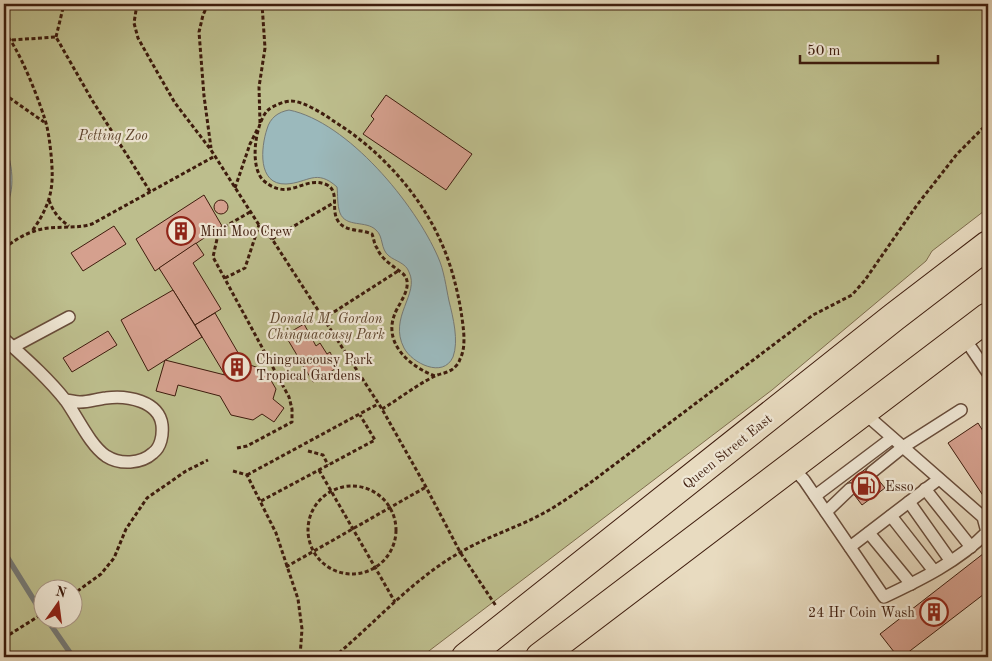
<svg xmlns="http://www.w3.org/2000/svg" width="992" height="661" viewBox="0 0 992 661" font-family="'Old Standard TT',serif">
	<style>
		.green { fill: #bdbe8d; stroke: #7e6d4d; fill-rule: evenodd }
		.water { fill: #9bb9bc; stroke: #767a76 }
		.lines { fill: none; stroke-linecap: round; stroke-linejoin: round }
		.stream { stroke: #767a76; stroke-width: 5.5 }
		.building { fill: #d5a08e; stroke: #3e1c0d }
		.lane-casing { stroke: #684c3a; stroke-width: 14 }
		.primary-casing { stroke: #3e1c0d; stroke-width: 30 }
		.path { stroke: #3e1c0d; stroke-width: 3; stroke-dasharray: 4 2.5; stroke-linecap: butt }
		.lane { stroke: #f0e8d6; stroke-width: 11 }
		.primary { stroke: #e8dbc0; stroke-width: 28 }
		.labels { text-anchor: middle; stroke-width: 4.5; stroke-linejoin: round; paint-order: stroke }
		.park-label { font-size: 14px; font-style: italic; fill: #5e442d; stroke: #f0e8d6 }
		.poi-label { font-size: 14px; fill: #3e1c0d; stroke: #f0e8d6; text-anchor: start }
		.street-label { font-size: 14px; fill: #3e1c0d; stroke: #f0e8d6 }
	</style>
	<rect width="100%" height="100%" fill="#e8dbc0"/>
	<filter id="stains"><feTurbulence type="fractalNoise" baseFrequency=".004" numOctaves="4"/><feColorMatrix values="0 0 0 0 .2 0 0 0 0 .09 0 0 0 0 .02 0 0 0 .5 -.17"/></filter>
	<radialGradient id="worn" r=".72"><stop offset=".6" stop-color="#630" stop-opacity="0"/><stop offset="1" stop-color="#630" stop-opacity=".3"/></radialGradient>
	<path class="green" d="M4,4H988V208L932,251L926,261L772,390L421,657H4ZM42,588H72V618H42Z"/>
	<g class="water">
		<path d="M289,110C348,122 415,204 438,257C444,270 446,287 449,301C453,317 459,341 453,357C443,379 412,363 404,348C388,317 420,294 409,272C406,263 395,261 389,256C380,249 384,237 376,230C366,220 346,228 340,213C337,205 338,195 337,187C316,168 308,183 286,184C257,185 261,147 267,129C270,118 278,112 289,110Z"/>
		<path d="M4,142C12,161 17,191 4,209Z"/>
	</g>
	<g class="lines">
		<g class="stream">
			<path d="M4,552L42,613"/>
			<path d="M46,618L73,657"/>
		</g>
	</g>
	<g class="building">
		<path d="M386,95L472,154L446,190L363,134L374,119L371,116Z"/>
		<path d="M204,195L222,226L155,271L136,239Z"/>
		<circle cx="221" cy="207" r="7"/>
		<path d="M114,226L126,244L83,271L71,253Z"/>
		<path d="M196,243L204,255L193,263L221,309L195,325L159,268Z"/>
		<path d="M173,290L202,337L148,371L121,320Z"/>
		<path d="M215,313L244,363L265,370L276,389L273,399L284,408L274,422L262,414L253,420L231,415L220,396L178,385L175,396L156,391L165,360L225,375L195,325Z"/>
		<path d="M304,324L316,346L320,343L327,354L330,352L333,358L330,360L335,369L313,382L285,335Z"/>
		<path d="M108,331L117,345L72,372L63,358Z"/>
		<path d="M978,423L988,439V503L948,443Z"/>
		<path d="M868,467L885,488L862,505L846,484Z"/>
		<path d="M988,550V591L902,657H898L880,634Z"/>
	</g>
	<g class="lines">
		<defs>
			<g id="lane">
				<path d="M963,336L988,373"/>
				<path d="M4,339C25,358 48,378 66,401C78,418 90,445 106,456C120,465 141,464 153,453C161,447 163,435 162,425C159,401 127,395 106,398C97,399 89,402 80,402C75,402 69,400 65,400"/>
				<path d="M13,347L69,317"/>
				<path d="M791,466L804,480L884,597C920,580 959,561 987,532L983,517L863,412"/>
				<path d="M872,472L903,447L961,410"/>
				<path d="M925,489L971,547"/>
				<path d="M815,496L892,438"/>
				<path d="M909,502L950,560"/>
				<path d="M826,512L850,489"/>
				<path d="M891,516L934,571"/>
				<path d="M869,533L911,584"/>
				<path d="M850,547L939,479"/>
			</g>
			<g id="primary">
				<path d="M466,657L894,317L988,245"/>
				<path d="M540,657L988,317"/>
			</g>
		</defs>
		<use href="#lane" class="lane-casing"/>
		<use href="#primary" class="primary-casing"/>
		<g class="path">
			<path d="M137,4L134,23L138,38L152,63L175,103L211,150L259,225L272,239L382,409L426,487L460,552L496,606"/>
			<path d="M208,4L203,15L199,32L204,96L211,148"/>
			<path d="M4,33C17,42 43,109 47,127C50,140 53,168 52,181C51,200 43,216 32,231"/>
			<path d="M56,37L64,4"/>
			<path d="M12,40L56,37L92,100L151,193"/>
			<path d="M4,94L44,122"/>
			<path d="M260,123L259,87L265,48L262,4"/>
			<path d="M235,188L250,144L258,128"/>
			<path d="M49,200C53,212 59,219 69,226"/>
			<path d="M272,239L335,202"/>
			<path d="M4,248C13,242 22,235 32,232C51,224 73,230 92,224L215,156"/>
			<path d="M225,278L245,268L259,225"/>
			<path d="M323,319L398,271"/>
			<path d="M382,409C399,399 415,386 433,377C440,373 447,374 454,368C456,366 459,363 460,359C467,346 463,326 461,311C457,288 451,264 441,242C420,194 380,150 335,122C325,115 304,101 291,101C284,101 272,106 267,111C255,125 249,168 264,181C289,202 303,176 325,184C341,190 330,209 338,221C345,232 361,229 372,234C374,239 374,244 377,248C380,257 390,264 398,270C402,273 406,275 407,281C409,293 397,306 394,316C384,345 411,367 435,376"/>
			<path d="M237,448L247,446L292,422V409L289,397L213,257L219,230L250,212"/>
			<path d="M308,451L323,455L328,465"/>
			<path d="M319,470L395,602"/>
			<path d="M233,471L247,475L276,533L298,599L302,629L300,657"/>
			<path d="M247,475L378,404"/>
			<circle cx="352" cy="530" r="44"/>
			<path d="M261,501L375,440L360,415"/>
			<path d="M286,567L426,487"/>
			<path d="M72,595L101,574L114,558L126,529L147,498L186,471L208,460"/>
			<path d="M4,638L42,614"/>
			<path d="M334,657C375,623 413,579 459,553C486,537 516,528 542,514C559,505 575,493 590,483L797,327L813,315L852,295L865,280L917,205L957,154L988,123"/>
		</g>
		<use href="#lane" class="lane"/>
		<use href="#primary" class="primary"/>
	</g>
	<defs>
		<symbol id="building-ring" viewBox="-11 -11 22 22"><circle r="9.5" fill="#f0e8d6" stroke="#8f2418" stroke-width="1.5"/><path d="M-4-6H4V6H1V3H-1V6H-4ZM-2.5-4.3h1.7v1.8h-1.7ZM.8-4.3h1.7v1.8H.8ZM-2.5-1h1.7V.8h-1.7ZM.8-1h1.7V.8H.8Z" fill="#8f2418"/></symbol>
		<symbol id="fuel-ring" viewBox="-11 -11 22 22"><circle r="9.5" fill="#f0e8d6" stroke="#8f2418" stroke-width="1.5"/><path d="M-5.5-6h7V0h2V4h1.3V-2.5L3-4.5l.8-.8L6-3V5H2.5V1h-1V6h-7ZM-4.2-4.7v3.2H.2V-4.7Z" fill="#8f2418"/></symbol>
	</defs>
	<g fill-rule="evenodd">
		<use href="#building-ring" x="165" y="215" width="32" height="32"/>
		<use href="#building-ring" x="221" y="351" width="32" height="32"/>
		<use href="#fuel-ring" x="850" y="470" width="32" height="32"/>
		<use href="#building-ring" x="918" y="596" width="32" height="32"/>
	</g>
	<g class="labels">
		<g class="park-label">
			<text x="113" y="140">Petting Zoo</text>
			<text x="326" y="323">Donald M. Gordon<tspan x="326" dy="16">Chinguacousy Park</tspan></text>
		</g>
		<g class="poi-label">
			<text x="200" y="236">Mini Moo Crew</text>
			<text x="256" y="364">Chinguacousy Park<tspan x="256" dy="16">Tropical Gardens</tspan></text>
			<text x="885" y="491">Esso</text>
			<text x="915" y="617" text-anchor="end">24 Hr Coin Wash</text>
		</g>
		<g class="street-label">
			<text transform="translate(727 451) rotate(-39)" y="5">Queen Street East</text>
		</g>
	</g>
	<rect width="992" height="661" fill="none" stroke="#e8dbc0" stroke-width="20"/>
	<rect x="5" y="5" width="982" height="651" fill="none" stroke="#3e1c0d" stroke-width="2.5"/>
	<rect x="10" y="10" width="972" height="641" fill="none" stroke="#3e1c0d"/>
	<g transform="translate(58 604) rotate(14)"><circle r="24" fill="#f0e8d6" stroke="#a99686"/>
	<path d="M0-4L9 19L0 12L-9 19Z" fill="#8f2418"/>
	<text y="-8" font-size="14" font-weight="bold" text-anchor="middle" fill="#3e1c0d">N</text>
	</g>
	<path d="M800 55v8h138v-8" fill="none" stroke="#3e1c0d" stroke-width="2.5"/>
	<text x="807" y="55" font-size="15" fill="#3e1c0d" stroke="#f0e8d6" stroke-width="4" paint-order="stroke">50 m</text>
	<rect width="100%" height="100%" filter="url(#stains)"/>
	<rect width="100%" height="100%" fill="url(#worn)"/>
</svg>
